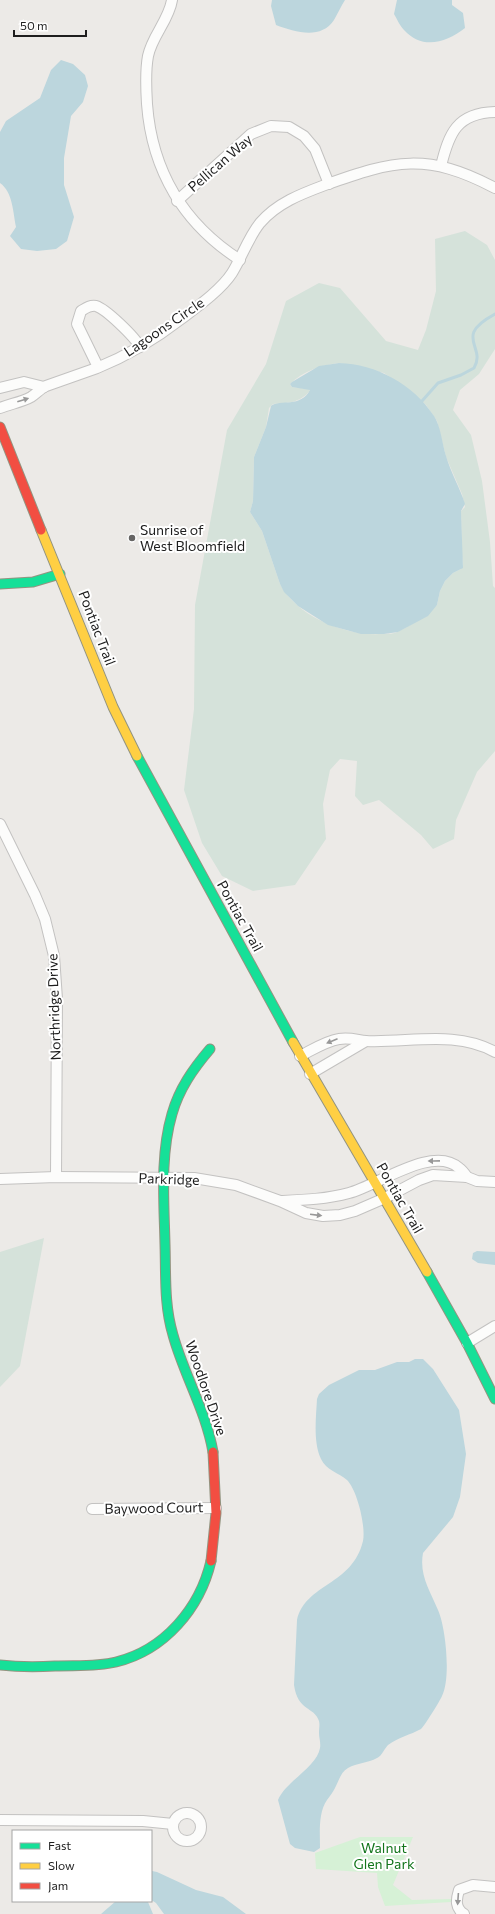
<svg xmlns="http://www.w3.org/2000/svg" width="495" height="1914" viewBox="0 0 495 1914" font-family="Commissioner,sans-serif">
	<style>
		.wetland { fill: #d5e2da; fill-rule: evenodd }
		.park { fill: #d6f1d6 }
		.water { fill: #bcd6dd }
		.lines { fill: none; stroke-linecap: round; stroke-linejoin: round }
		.stream { stroke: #bcd6dd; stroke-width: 3 }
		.street-casing { stroke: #c3c2c1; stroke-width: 12 }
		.fast-casing { stroke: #939480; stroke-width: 11 }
		.slow-casing { stroke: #939480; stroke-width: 11 }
		.jam-casing { stroke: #939480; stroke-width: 11 }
		.street { stroke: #fcfcfb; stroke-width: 10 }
		.fast { stroke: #16e098; stroke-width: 9 }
		.slow { stroke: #ffcf43; stroke-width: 9 }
		.jam { stroke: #f24e42; stroke-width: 9 }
		.oneway { fill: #989898 }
		.poi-dot { fill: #666564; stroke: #fff; stroke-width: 1.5 }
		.labels { text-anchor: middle; stroke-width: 4; stroke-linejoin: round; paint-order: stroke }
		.street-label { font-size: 14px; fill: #1e1e1e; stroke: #fff }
		.poi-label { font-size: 14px; fill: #1e1e1e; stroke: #fff; text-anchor: start }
		.park-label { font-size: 14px; fill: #13751c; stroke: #fff }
	</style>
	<rect width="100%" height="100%" fill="#eceae7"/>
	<g class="wetland">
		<path d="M465,231L487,245L495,260V349L479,374L460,390L453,410L471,435L482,481L490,542L493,586L495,588V751L477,772L456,820L454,839L433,849L421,835L379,800L363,805L355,796L357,761L340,759L330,770L323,804L326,839L295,885L253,891L222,876L202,843L184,790L194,709L195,605L227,430L266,364L286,301L319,283L340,288L386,341L418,350L426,330L436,291L435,239ZM339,363L384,373L413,393L426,405L437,421L446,457L462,494L465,507L461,511L462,556L463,565L461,569L453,573L445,581L440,591L437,605C425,614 413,625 399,631C395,634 387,634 381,634C346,636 297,617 280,584L262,531L250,512L253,501L254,457L266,427L269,408L273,404C288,403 299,403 310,391L309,389L292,387L290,384C303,371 321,365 339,363Z"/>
		<path d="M44,1238L20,1366L0,1387V1252Z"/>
	</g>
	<path class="park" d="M360,1837H413L393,1885L412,1900L451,1899V1902L385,1906L378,1887L377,1873L316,1869L315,1853Z"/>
	<g class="water">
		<path d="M272,0H345C341,6 338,13 334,20C321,40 295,32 276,25L271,6Z"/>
		<path d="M397,0H452V5L463,13L465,28C446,43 422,50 404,30C400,26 397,19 394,14Z"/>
		<path d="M61,60L73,64L85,75L88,86L83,102L71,116L64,158V185L74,217L67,241L56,249L37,251L21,249L10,236L16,227C13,213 13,192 0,183V132L6,121L40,98L51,70Z"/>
		<path d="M339,363C376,364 413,384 434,416C441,427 442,443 446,456C451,473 460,488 465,504L461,511L463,568L453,573L445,581L440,591L437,605L428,616L398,632L384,634H361L328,625L298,606L284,592L280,584L262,531L250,512L253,501L254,457L266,427L271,406C280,399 301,408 310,390L292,387L290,384L292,382L319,366Z"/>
		<path d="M477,1251L495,1252V1265L478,1263L472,1259L473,1253Z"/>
		<path d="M415,1359H423L433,1369L459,1410L466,1454L460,1497L453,1517L423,1553C419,1575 430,1591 438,1610C446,1628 451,1679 442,1696C440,1701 423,1728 421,1729C410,1735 399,1737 388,1745C384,1749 382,1756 377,1758C368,1763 357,1763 348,1768C341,1772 339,1780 335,1788C333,1792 330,1796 327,1800C318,1813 320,1833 320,1848L314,1852L295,1848L290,1844L278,1800C286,1781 317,1767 320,1748C321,1743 319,1738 319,1733C319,1728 320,1725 319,1721C314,1706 298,1712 294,1685L297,1620C306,1583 352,1586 363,1541C366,1526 357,1490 347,1480C339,1473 326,1470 321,1459C313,1442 316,1418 317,1399L319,1394L329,1385L359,1370H375L397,1362H409Z"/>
		<path d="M152,1871L157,1872L196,1890L223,1897L246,1914H164L156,1903L153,1901L148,1902L153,1914H101L116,1901H151Z"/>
	</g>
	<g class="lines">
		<path class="stream" d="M422,401L438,383L461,375L474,368C487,346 452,337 495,314"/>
		<defs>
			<g id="street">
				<path d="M172,0C169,20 152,36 148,56C145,72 146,88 147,104C152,171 184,224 240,260"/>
				<path d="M441,166C449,133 457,113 495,112"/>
				<path d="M177,201L251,134L271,126L289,127L304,136L315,149L329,184"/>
				<path d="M98,367L77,324L81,311C86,308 90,305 96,306C106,309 135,337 140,347"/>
				<path d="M0,388L24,382L44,387"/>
				<path d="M0,408C10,404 22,402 31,397C36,394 40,389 46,386C63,380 80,374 97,368C127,356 155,339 181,319C197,307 221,290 232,273C242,257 248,238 260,223C277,203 301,194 325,185C394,160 427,152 495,188"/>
				<path d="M0,824L35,895L45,919L54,956L57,999L56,1177"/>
				<path d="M300,1056C312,1050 326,1041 339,1039C349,1037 357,1040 366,1041C409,1043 456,1030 495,1052"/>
				<path d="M310,1074L366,1041"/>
				<path d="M0,1179L56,1177L194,1178L236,1185L280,1201L306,1213L323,1216L340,1215L355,1211L385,1198L419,1180L433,1175L467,1177L477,1181L495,1182"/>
				<path d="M282,1201C304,1200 327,1199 349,1193C377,1186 433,1144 459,1168C462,1170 465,1174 467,1177"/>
				<path d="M467,1343L495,1326"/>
				<path d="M92,1509L216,1508"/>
				<circle cx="187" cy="1827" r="14"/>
				<path d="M0,1820L143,1821L173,1824"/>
				<path d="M464,1914C455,1908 456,1900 459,1890L473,1885L495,1887"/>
			</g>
			<g id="fast">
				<path d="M0,584L33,582L60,574"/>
				<path d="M137,756L293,1042"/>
				<path d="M210,1049C193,1069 179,1089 172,1114C160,1155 164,1201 165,1244C166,1275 164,1305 173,1335C184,1375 206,1411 213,1452"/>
				<path d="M427,1272L467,1343L495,1399"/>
				<path d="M0,1665C18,1667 36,1667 55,1666C75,1665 96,1667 116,1662C165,1650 200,1608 211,1561"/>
			</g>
			<g id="slow">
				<path d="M41,530L113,707L137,756"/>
				<path d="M293,1042L427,1272"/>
			</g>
			<g id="jam">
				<path d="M0,427L41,530"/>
				<path d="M211,1561L216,1513L213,1452"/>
			</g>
		</defs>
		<use href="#street" class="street-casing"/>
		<use href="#fast" class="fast-casing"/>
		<use href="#slow" class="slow-casing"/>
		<use href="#jam" class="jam-casing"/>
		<use href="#street" class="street"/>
		<use href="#fast" class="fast"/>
		<use href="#slow" class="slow"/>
		<use href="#jam" class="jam"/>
	</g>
	<defs><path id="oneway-solid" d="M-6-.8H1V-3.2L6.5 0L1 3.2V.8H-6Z"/></defs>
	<g class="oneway">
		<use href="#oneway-solid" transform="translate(23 400) rotate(-18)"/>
		<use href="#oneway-solid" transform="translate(332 1041) rotate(157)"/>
		<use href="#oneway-solid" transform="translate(434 1161) rotate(179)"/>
		<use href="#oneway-solid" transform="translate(316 1215) rotate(7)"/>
		<use href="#oneway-solid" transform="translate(458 1899) rotate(94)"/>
	</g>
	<circle class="poi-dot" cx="132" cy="538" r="4"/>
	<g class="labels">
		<g class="street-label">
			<text transform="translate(220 163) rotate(-41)" y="5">Pellican Way</text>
			<text transform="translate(164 327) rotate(-34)" y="5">Lagoons Circle</text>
			<text transform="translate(97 628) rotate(69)" y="5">Pontiac Trail</text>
			<text transform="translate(240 916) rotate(61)" y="5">Pontiac Trail</text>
			<text transform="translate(54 1007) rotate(-92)" y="5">Northridge Drive</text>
			<text transform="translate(169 1179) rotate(2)" y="5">Parkridge</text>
			<text transform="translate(400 1198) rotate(60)" y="5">Pontiac Trail</text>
			<text transform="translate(206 1388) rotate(71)" y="5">Woodlore Drive</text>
			<text transform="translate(154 1508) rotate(-1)" y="5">Baywood Court</text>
		</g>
		<g class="poi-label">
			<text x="140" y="535">Sunrise of<tspan x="140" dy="16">West Bloomfield</tspan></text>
		</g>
		<g class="park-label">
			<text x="384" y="1853">Walnut<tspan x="384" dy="16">Glen Park</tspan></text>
		</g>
	</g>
	<rect x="12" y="1830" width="140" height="72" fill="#ffffff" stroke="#a5a5a5"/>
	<rect x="20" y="1843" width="20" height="6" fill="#16e098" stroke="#a5a5a5"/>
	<text x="48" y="1850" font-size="12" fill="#1e1e1e">Fast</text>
	<rect x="20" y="1863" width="20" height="6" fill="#ffcf43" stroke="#a5a5a5"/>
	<text x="48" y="1870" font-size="12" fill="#1e1e1e">Slow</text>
	<rect x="20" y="1883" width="20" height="6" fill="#f24e42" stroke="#a5a5a5"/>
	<text x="48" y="1890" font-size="12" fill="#1e1e1e">Jam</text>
	<path d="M14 30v6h72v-6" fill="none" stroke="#1e1e1e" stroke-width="2"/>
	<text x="20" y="30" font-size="12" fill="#1e1e1e" stroke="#ffffff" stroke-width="3" paint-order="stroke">50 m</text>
</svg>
